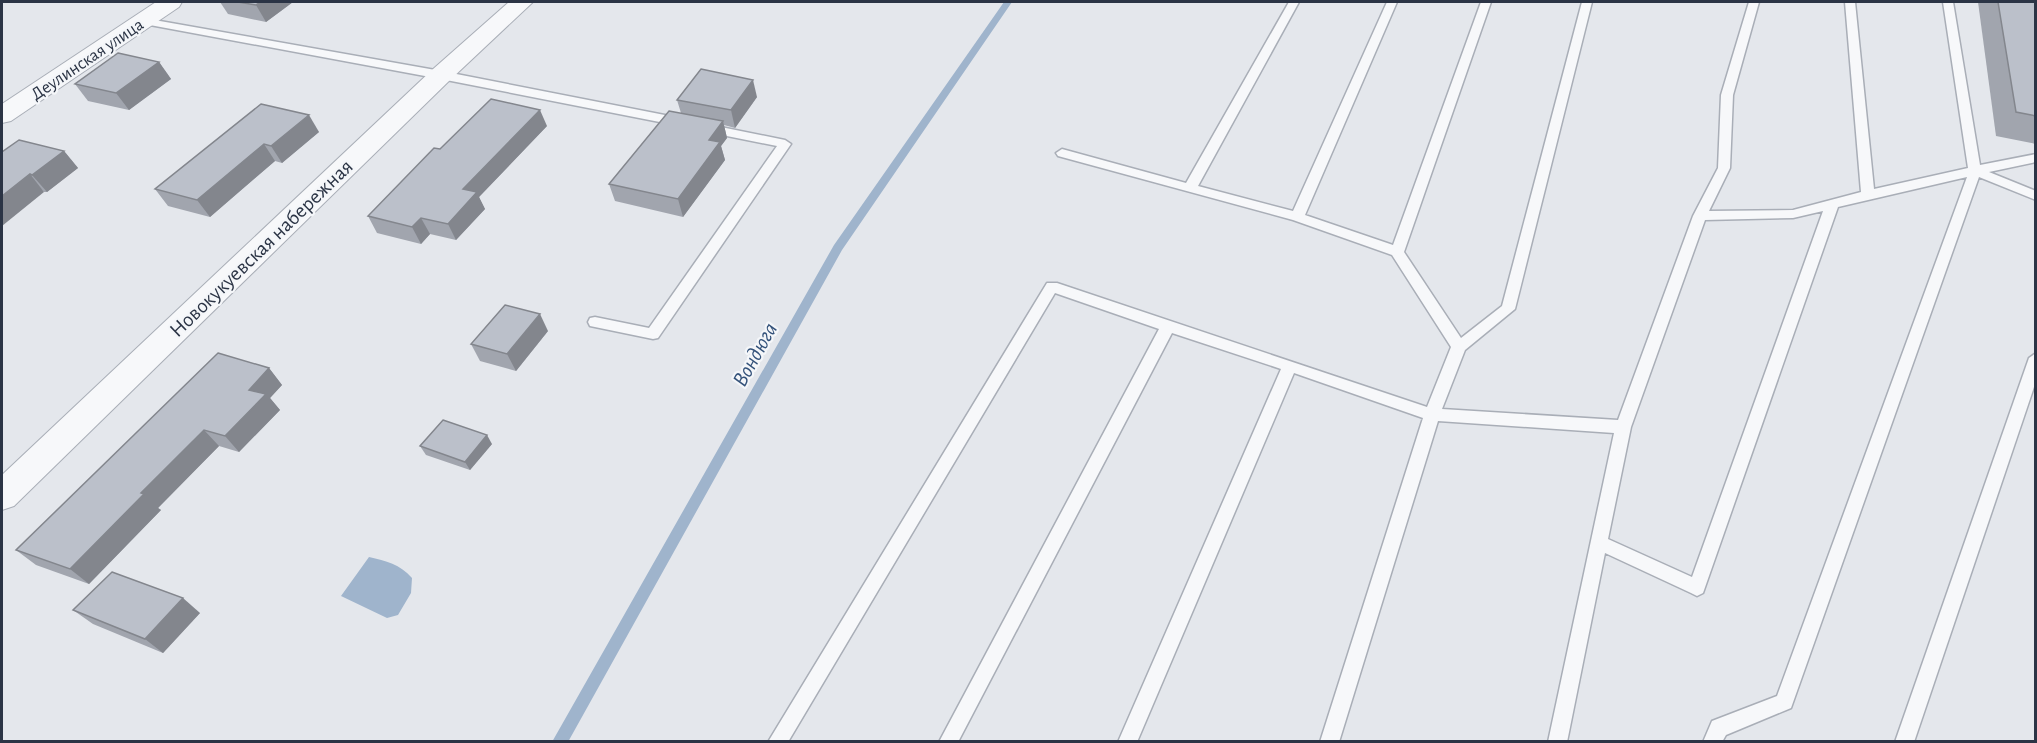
<svg xmlns="http://www.w3.org/2000/svg" width="2037" height="743" viewBox="0 0 2037 743" font-family="'Alegreya Sans',sans-serif">
	<style>
		.water { fill: #9fb4cc }
		.lines { fill: none; stroke-linecap: round; stroke-linejoin: round }
		.stream { fill: #9fb4cc; fill-rule: evenodd }
		.service-casing { stroke: #a9aeb7; stroke-width: 3 }
		.minor-casing { stroke: #a9aeb7; stroke-width: 2 }
		.service { fill: #f7f8fa; fill-rule: evenodd }
		.minor { fill: #f7f8fa; fill-rule: evenodd }
		.wall { fill: #a1a5ae }
		.shaded-wall { fill: #83868d }
		.building { fill: #bbc0ca; stroke: #83868d; stroke-width: 1.5 }
		.labels { text-anchor: middle; stroke-width: 4.5; stroke-linejoin: round; paint-order: stroke }
		.far-street-label { font-size: 18px; fill: #2b3445; stroke: #f4f6f9 }
		.street-label { font-size: 21px; fill: #2b3445; stroke: #f4f6f9 }
		.water-label { font-size: 22px; font-style: italic; fill: #34527a; stroke: #f4f6f9 }
	</style>
	<rect width="100%" height="100%" fill="#e4e7ec"/>
	<path class="water" d="M369,557C386,561 400,564 412,578L411,593L398,615L387,618L341,596Z"/>
	<g class="lines">
		<path class="stream" d="M1004,2H1012L842,250L568,742H552L834,245Z"/>
		<defs>
			<g id="service">
				<path d="M1289,2H1299L1198,186L1293,211L1387,2H1397L1305,215L1393,245L1481,2H1491L1404,252L1461,338L1502,306L1582,2H1592L1515,309L1465,350L1442,409L1618,420L1693,216L1718,168L1721,95L1749,2H1759L1733,95L1730,168L1709,211L1793,210L1861,192L1845,2H1855L1874,189L1968,168L1943,2H1953L1980,165L2036,154V162L1989,172L2036,191V200L1979,177L1791,708L1726,735L1722,742H1703L1712,721L1777,696L1967,177L1838,207L1703,593L1697,596L1691,593L1605,553L1567,742H1548L1614,433L1438,421L1339,742H1320L1423,418L1294,373L1137,742H1118L1281,369L1172,333L958,742H939L1159,329L1055,293L788,742H768L1047,283H1057L1427,407L1451,347L1392,255L1293,220L1058,156L1056,153L1062,149L1186,183ZM1823,211L1692,577L1608,539L1631,427L1705,220L1793,218Z"/>
				<path d="M143,18L441,71L680,118L686,122L680,126L441,79L139,23L137,21Z"/>
				<path d="M706,124L785,140L791,144L658,338L653,339L590,326L588,322L590,318L595,317L649,328L777,146L702,131V125Z"/>
				<path d="M2036,353V381L1914,742H1895L2029,358Z"/>
			</g>
			<g id="minor">
				<path d="M156,2H182L179,7L11,121L2,123V104Z"/>
				<path d="M509,2H533L450,80L14,506L2,510V475L432,70Z"/>
			</g>
		</defs>
		<use href="#service" class="service-casing"/>
		<use href="#minor" class="minor-casing"/>
		<use href="#service" class="service"/>
		<use href="#minor" class="minor"/>
	</g>
	<g class="wall">
		<path d="M220,2H293L266,22L228,14Z"/>
		<path d="M1978,2H2036V144L1996,136Z"/>
		<path d="M159,62L171,79L129,110L88,101L75,84Z"/>
		<path d="M757,97L735,128L724,125L727,138L721,146L725,160L683,217L615,201L609,184L681,113L677,100Z"/>
		<path d="M261,104L319,132L282,163L275,161L210,217L168,206L155,189Z"/>
		<path d="M547,126L479,197L485,209L456,240L430,234L421,244L377,233L368,216L440,149Z"/>
		<path d="M64,151L78,168L47,192H44L2,152Z"/>
		<path d="M548,331L516,371L480,361L471,344Z"/>
		<path d="M269,368L282,385L270,398L280,410L239,452L219,446L158,508L161,510L89,584L36,565L16,550Z"/>
		<path d="M492,444L470,470L426,455L420,446Z"/>
		<path d="M73,610L200,613L163,653L93,624Z"/>
	</g>
	<g class="shaded-wall">
		<path d="M261,2H293L266,22L256,5Z"/>
		<path d="M159,62L171,79L129,110L116,93Z"/>
		<path d="M753,80L757,97L735,128L731,110Z"/>
		<path d="M540,110L547,126L479,197L485,209L456,240L448,224L463,189Z"/>
		<path d="M309,115L319,132L282,163L271,146Z"/>
		<path d="M723,121L727,138L721,146L725,160L683,217L678,199L709,140Z"/>
		<path d="M264,144L275,161L210,217L197,200Z"/>
		<path d="M64,151L78,168L47,192L32,175Z"/>
		<path d="M30,174L44,192L2,226V196Z"/>
		<path d="M421,218L430,234L421,244L412,227Z"/>
		<path d="M540,314L548,331L516,371L507,354Z"/>
		<path d="M269,368L282,385L270,398L280,410L239,452L225,436L249,390Z"/>
		<path d="M204,430L219,446L158,508L161,510L89,584L70,569L141,493Z"/>
		<path d="M487,435L492,444L470,470L465,462Z"/>
		<path d="M183,598L200,613L163,653L145,639Z"/>
	</g>
	<g class="building">
		<path d="M238,2H261L256,5Z"/>
		<path d="M1998,2H2036V116L2016,112Z"/>
		<path d="M118,53L159,62L116,93L75,84Z"/>
		<path d="M701,69L753,80L731,110L677,100Z"/>
		<path d="M491,99L540,110L463,189L477,192L448,224L421,218L412,227L368,216L434,148L440,149Z"/>
		<path d="M261,104L309,115L271,146L264,144L197,200L155,189Z"/>
		<path d="M669,111L723,121L709,140L720,142L678,199L609,184Z"/>
		<path d="M19,140L64,151L32,175L30,174L2,196V152Z"/>
		<path d="M505,305L540,314L507,354L471,344Z"/>
		<path d="M218,353L269,368L249,390L266,394L225,436L204,430L141,493L144,494L70,569L16,550Z"/>
		<path d="M443,420L487,435L465,462L420,446Z"/>
		<path d="M112,572L183,598L145,639L73,610Z"/>
	</g>
	<g class="labels">
		<g class="far-street-label">
			<text transform="translate(87 59) rotate(-34)" y="6">Деулинская улица</text>
		</g>
		<g class="street-label">
			<text transform="translate(261 248) rotate(-44)" y="7">Новокукуевская набережная</text>
		</g>
		<g class="water-label">
			<text transform="translate(754 354) rotate(-61)" y="8">Вондюга</text>
		</g>
	</g>
	<rect width="2037" height="743" fill="none" stroke="#2b3445" stroke-width="6"/>
</svg>
